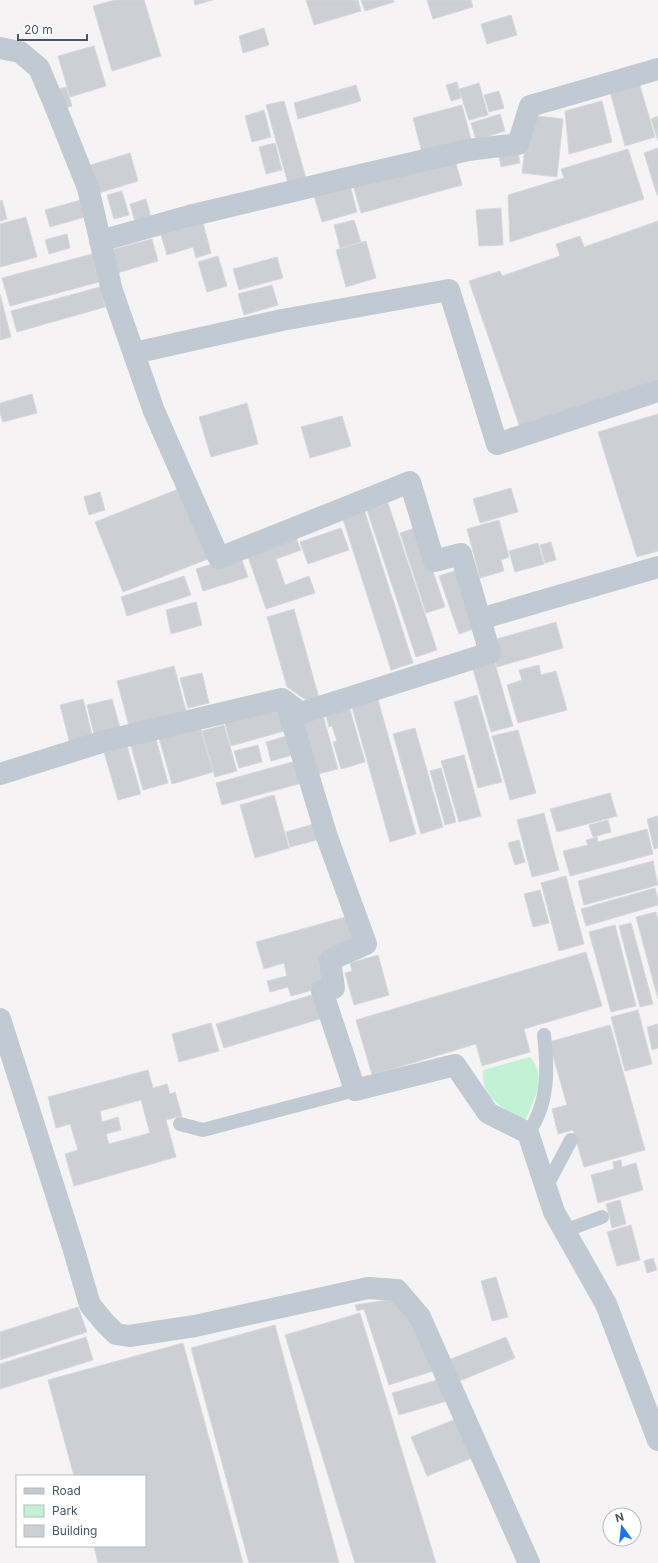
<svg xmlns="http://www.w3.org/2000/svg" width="658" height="1563" viewBox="0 0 658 1563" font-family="Inter,sans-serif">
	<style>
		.green { fill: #c3f1d5 }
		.building { fill: #cdcfd5; stroke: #d7d9de; fill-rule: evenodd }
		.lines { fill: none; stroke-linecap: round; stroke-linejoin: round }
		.lane { stroke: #c1cad2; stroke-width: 14 }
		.street { stroke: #c1cad2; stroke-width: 22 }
	</style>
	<rect width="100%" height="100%" fill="#f5f3f3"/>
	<path class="green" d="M530,1057C548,1077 534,1100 525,1121C505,1109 480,1098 483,1070Z"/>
	<g class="building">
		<path d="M115,0H144L161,56L112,71L93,6Z"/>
		<path d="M194,0H213L195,5Z"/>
		<path d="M306,0H358L361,11L314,25Z"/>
		<path d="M361,0H394V2L365,11Z"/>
		<path d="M427,0H471L473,7L433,19Z"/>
		<path d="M511,15L517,35L487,44L481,24Z"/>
		<path d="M264,28L269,45L243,53L239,36Z"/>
		<path d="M94,46L106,86L70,97L58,56Z"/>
		<path d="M638,79L655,137L625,146L609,88Z"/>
		<path d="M457,82L461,98L451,101L446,85Z"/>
		<path d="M479,83L488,115L469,120L459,89Z"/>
		<path d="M356,85L361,101L298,119L294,103Z"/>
		<path d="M66,87L72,106L61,109L55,90Z"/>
		<path d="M499,91L504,108L489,112L484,95Z"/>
		<path d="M284,101L307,182L289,187L266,105Z"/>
		<path d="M602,101L612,142L569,154L565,111Z"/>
		<path d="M462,105L472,143L423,156L413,118Z"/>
		<path d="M264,110L271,137L252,142L245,116Z"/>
		<path d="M500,114L505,131L476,140L471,123Z"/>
		<path d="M529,115L563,119L557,177L522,173Z"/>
		<path d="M658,116V141L651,119Z"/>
		<path d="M275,143L282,170L266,174L259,147Z"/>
		<path d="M658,148V195H657L644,153Z"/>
		<path d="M628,149L644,199L510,242L508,195L564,178L561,169Z"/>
		<path d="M518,152L520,163L501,167L499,156Z"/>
		<path d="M130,153L138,181L92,195L84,167Z"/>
		<path d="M454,156L462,185L361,213L353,185Z"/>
		<path d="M350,185L357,212L322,222L314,196Z"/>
		<path d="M122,191L129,215L114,219L107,195Z"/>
		<path d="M88,198L92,215L50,227L45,210Z"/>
		<path d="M146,199L152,221L136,225L130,204Z"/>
		<path d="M2,200L7,219L0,221V201Z"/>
		<path d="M501,208L503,245L479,246L476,210Z"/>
		<path d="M26,217L37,257L0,267V224Z"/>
		<path d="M354,220L361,242L340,248L334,225Z"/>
		<path d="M658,221V385L522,433L469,281L500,271L502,276L560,256L556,244L580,236L584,247Z"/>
		<path d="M203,223L211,253L196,258L193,247L167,255L161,235Z"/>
		<path d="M67,234L70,248L49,254L45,240Z"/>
		<path d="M152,239L158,261L117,273L111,250Z"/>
		<path d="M366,241L376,278L346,287L336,250Z"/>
		<path d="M92,254L99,282L10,306L2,278Z"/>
		<path d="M218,256L227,286L207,292L198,262Z"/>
		<path d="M277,257L283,278L239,290L233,269Z"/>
		<path d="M272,285L278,305L244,315L238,294Z"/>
		<path d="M100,287L105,307L17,332L11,311Z"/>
		<path d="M0,294L11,337L0,340Z"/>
		<path d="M32,394L37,413L3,422L0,413V403Z"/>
		<path d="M247,403L258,444L211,457L199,417Z"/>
		<path d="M658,414V551L637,557L598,432Z"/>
		<path d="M342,416L351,446L310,458L301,427Z"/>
		<path d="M181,488L213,557L123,592L95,522Z"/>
		<path d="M511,488L518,512L480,523L473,499Z"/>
		<path d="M100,492L105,510L89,515L84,497Z"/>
		<path d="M388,503L437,650L416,657L367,510Z"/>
		<path d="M364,509L413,663L391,670L342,516Z"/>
		<path d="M499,520L509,557L501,560L504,571L480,578L467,529Z"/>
		<path d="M418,527L445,607L426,613L400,533Z"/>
		<path d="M341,528L349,550L308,564L300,542Z"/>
		<path d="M295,535L301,550L276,559L285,585L309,576L315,593L266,609L246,551Z"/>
		<path d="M551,542L556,560L545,563L540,545Z"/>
		<path d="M538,543L544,564L515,572L509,551Z"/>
		<path d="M240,555L248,577L203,591L196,569Z"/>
		<path d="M457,570L476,628L459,634L439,576Z"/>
		<path d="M184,576L191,595L127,616L121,597Z"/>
		<path d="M196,602L202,625L171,634L166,610Z"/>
		<path d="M294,609L319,698L306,700L287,687L267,617Z"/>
		<path d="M556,622L563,648L497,667L490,641Z"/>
		<path d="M494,660L513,726L491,732L472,666Z"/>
		<path d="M539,665L541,675L556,671L567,710L518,723L507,685L522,680L519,670Z"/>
		<path d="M174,666L186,711L129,726L117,681Z"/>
		<path d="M202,673L209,703L188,708L180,678Z"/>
		<path d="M376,693L416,834L390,842L350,700Z"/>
		<path d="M477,695L502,782L478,788L454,702Z"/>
		<path d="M83,699L93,739L70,744L60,705Z"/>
		<path d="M112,699L121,731L95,738L87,705Z"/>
		<path d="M348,703L365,762L341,769L333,742L337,741L332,726L329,727L324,710Z"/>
		<path d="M281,707L288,730L231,746L225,723Z"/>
		<path d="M322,712L338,769L314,775L299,719Z"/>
		<path d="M224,725L237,771L215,777L202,731Z"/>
		<path d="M200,726L213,772L172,784L159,738Z"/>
		<path d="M415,728L443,827L421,834L393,734Z"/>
		<path d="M518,730L536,793L510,800L492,736Z"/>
		<path d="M290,735L296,754L271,761L266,742Z"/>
		<path d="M156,739L168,783L143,790L131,746Z"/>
		<path d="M258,745L262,762L239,768L234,751Z"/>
		<path d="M127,746L141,794L118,800L104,752Z"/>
		<path d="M464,755L481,816L459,822L441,761Z"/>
		<path d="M296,761L302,783L222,805L216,783Z"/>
		<path d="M441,768L456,822L445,825L430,771Z"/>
		<path d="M610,793L617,816L557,832L550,809Z"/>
		<path d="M274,795L289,848L255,858L240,805Z"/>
		<path d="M544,813L559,870L532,877L517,820Z"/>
		<path d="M658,816V848L654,849L647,819Z"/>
		<path d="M608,820L611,832L593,837L589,825Z"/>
		<path d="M317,823L321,839L290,847L286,832Z"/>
		<path d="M647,829L653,854L570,876L563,851L588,845L586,840L597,837L598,842Z"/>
		<path d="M519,840L525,862L515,865L508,843Z"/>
		<path d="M653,861L658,885L584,905L578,881Z"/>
		<path d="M566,876L584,944L559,951L541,883Z"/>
		<path d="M655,888L658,899V905L586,926L581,909Z"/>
		<path d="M540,890L549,923L533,927L524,894Z"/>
		<path d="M656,912L658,920V999L636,917Z"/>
		<path d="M349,916L357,945L320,955L328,986L291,996L288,987L270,992L267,981L287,976L284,963L264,969L256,942Z"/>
		<path d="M631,923L653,1004L640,1007L619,926Z"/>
		<path d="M615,925L636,1006L611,1012L589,932Z"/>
		<path d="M586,952L602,1006L524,1029L530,1052L482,1066L476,1044L372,1075L356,1020Z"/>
		<path d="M378,955L389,995L354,1005L345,973L352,971L350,963Z"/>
		<path d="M315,994L323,1018L224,1048L216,1024Z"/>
		<path d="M638,1010L652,1064L625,1071L611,1017Z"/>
		<path d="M211,1023L219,1051L179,1062L172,1034Z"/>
		<path d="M658,1024V1048L652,1050L647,1027Z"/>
		<path d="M610,1025L645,1150L584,1167L573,1130L558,1134L552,1109L567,1105L549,1042Z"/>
		<path d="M148,1070L153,1088L167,1084L170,1094L175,1092L182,1116L166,1120L176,1157L74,1186L65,1154L78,1150L70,1124L56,1128L48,1097ZM141,1100L150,1133L109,1144L106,1134L121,1130L118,1117L102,1122L100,1111Z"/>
		<path d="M621,1160L622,1167L636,1163L643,1190L598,1203L591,1175L614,1169L613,1162Z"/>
		<path d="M620,1200L626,1224L612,1228L606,1204Z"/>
		<path d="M631,1225L640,1260L617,1266L607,1232Z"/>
		<path d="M653,1258L657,1270L647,1273L644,1261Z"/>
		<path d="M496,1277L508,1317L492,1321L481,1281Z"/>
		<path d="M402,1298L433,1371L389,1385L364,1309L357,1311L355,1305Z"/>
		<path d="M78,1307L87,1332L0,1360V1332Z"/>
		<path d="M360,1313L436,1563H355L285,1335Z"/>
		<path d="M275,1325L339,1563H249L191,1348Z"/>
		<path d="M86,1337L93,1360L0,1389V1364Z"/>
		<path d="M506,1337L515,1358L455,1383L446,1361Z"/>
		<path d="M183,1343L243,1563H98L94,1546H145V1476H74L48,1380Z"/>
		<path d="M441,1379L447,1401L399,1415L392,1393Z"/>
		<path d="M456,1419L472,1458L427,1476L411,1437Z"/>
	</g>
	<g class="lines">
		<g class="lane">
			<path d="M180,1124L203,1130L355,1090"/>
			<path d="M528,1133C549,1104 548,1068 544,1035"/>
			<path d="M546,1187L571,1140"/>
			<path d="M564,1231L602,1217"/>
		</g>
		<g class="street">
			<path d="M0,48L20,52L39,68L56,108L88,188L112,291L154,411L219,558L410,482L434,561L461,554L490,653L301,713L282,699L105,741L0,774"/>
			<path d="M100,241L189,216L335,181L468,150L518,144L530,106L658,69"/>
			<path d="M134,353L282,320L449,290L497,444L658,391"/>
			<path d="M480,619L658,567"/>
			<path d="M286,702L327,837L366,944L330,960L334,988L322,991L355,1090L455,1065L488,1113L528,1133L554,1212L606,1304L658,1440"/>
			<path d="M0,1019L73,1247L90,1305L105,1323L116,1334L129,1336L195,1326L368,1288L397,1290L420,1317L529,1563"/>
		</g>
	</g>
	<rect x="16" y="1475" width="130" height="72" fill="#ffffff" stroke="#b7bbc0"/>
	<rect x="24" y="1488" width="20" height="6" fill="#c1cad2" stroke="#b7bbc0"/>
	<text x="52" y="1495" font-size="12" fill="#4a5661">Road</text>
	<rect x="24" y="1505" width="20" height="12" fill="#c3f1d5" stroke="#b7bbc0"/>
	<text x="52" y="1515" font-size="12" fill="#4a5661">Park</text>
	<rect x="24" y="1525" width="20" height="12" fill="#cdcfd5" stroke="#b7bbc0"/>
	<text x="52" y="1535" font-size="12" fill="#4a5661">Building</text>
	<g transform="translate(622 1527) rotate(345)"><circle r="19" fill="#ffffff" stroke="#b7bbc0"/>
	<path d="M0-3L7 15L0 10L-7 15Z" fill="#1a73e8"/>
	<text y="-6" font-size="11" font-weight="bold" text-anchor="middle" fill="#4a5661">N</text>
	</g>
	<path d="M18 34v6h69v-6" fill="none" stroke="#4a5661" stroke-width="2"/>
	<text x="24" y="34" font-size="12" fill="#4a5661" stroke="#ffffff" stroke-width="3" paint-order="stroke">20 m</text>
</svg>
